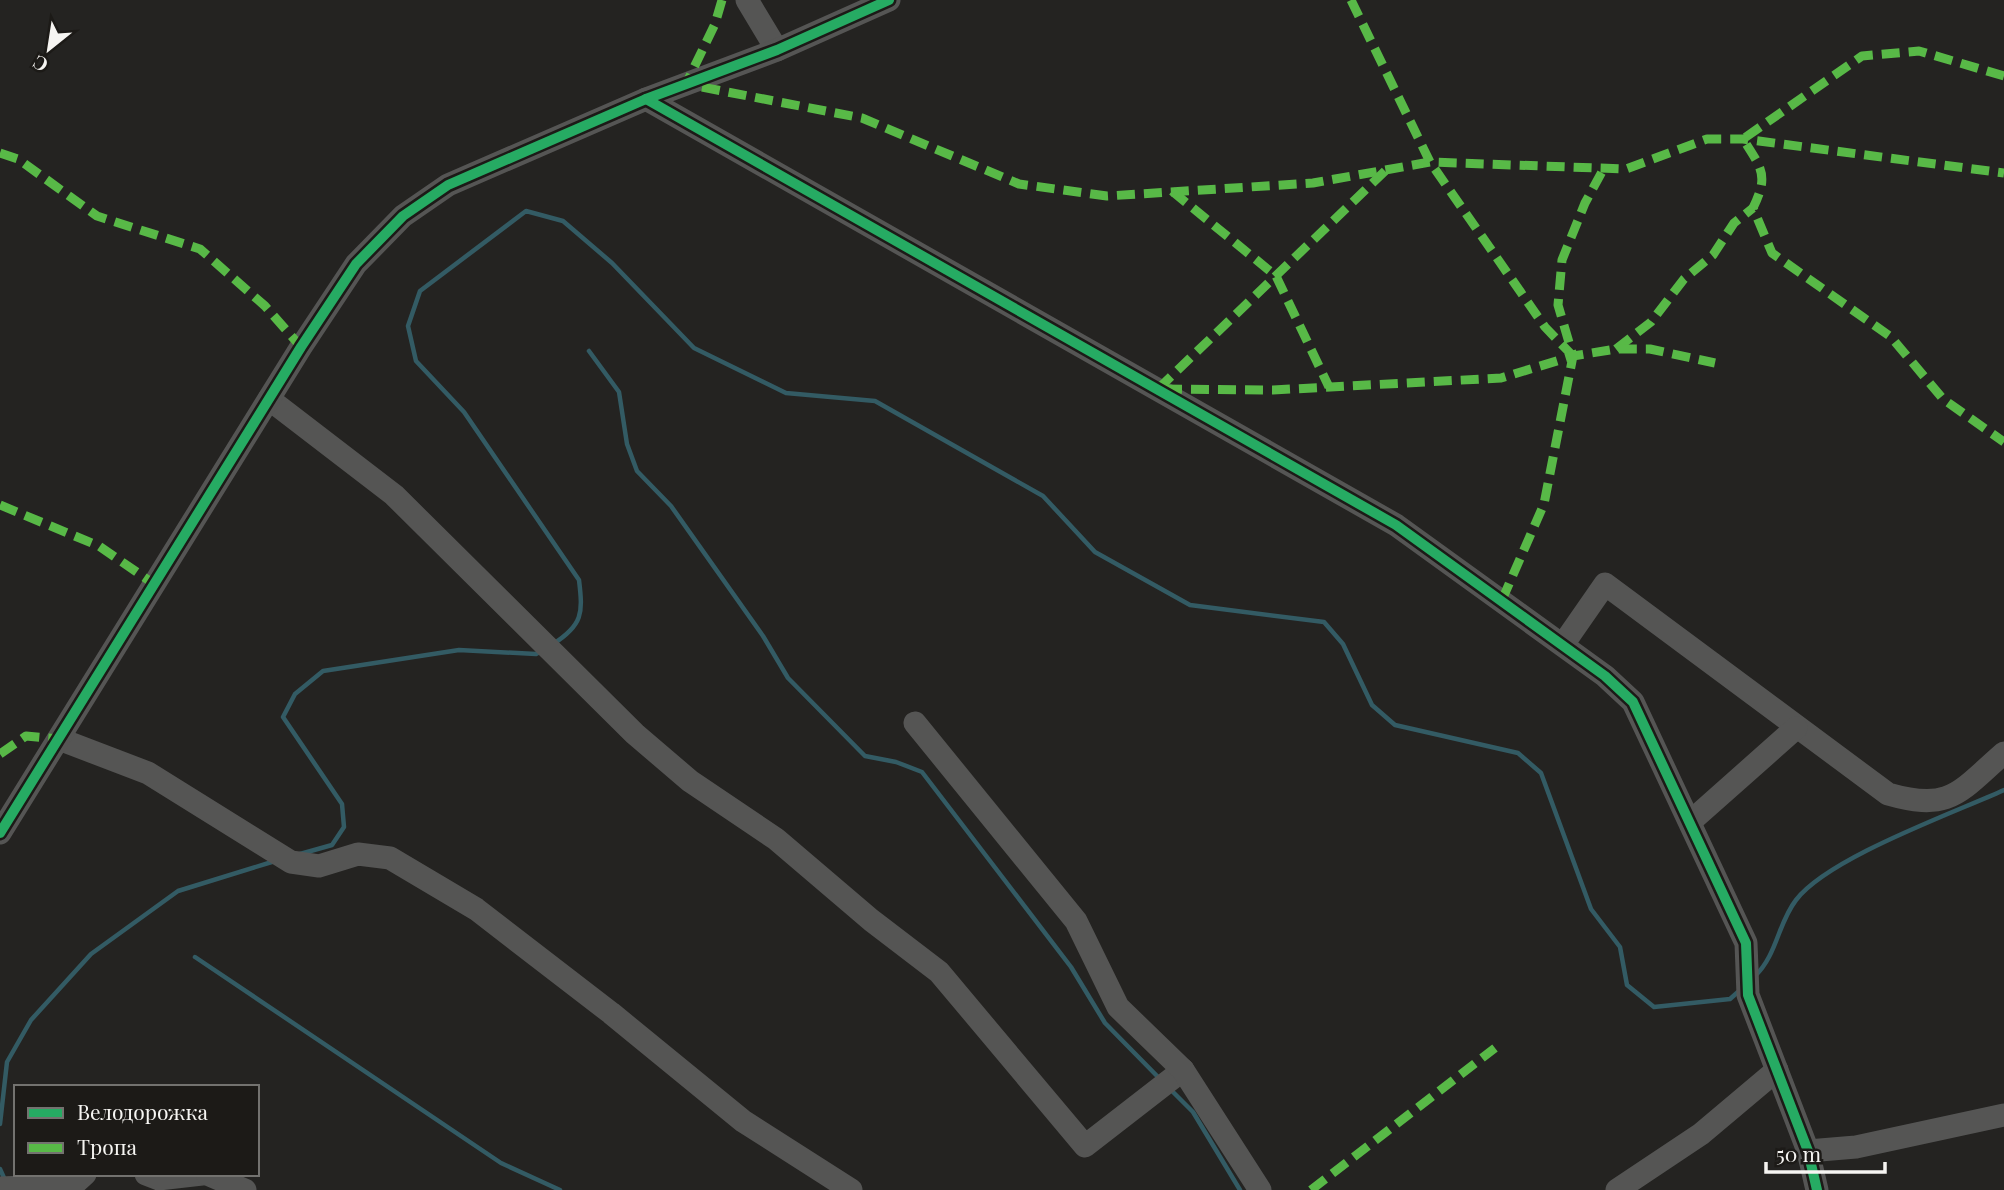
<svg xmlns="http://www.w3.org/2000/svg" width="2004" height="1190" viewBox="0 0 2004 1190" font-family="'Playfair Display',serif">
	<style>
		.lines { fill: none; stroke-linecap: round; stroke-linejoin: round }
		.stream { stroke: #335b64; stroke-width: 4.5 }
		.minor { stroke: #555554; stroke-width: 23 }
		.quiet { stroke: #58b947; stroke-width: 9; stroke-dasharray: 18 9; stroke-linecap: butt }
		.cycleway-casing { stroke: #1c1a17; stroke-width: 15 }
		.cycleway { stroke: #26ab63; stroke-width: 10 }
	</style>
	<rect width="100%" height="100%" fill="#242321"/>
	<g class="lines">
		<g class="stream">
			<path d="M589,351L619,392L627,444L637,471L671,506L763,636L788,678L865,756L896,762L922,772L1071,967L1105,1023L1160,1079"/>
			<path d="M553,644C583,625 583,613 579,580L464,412L416,361L408,326L420,291L526,211L563,221L612,263L694,348L786,393L875,401L1043,496L1095,552L1190,605L1324,622L1343,644L1372,705L1395,725L1518,753L1541,773L1591,909L1620,947L1627,985L1654,1007L1730,999L1739,991"/>
			<path d="M300,854L332,845L344,827L342,804L283,717L295,694L323,671L459,650L536,654L543,650"/>
			<path d="M195,957L501,1163L560,1190"/>
			<path d="M1755,976C1777,955 1778,923 1796,900C1828,858 1951,814 2004,790"/>
			<path d="M1169,1088L1193,1112L1240,1190"/>
			<path d="M0,1124L7,1062L31,1020L91,954L178,891L275,861"/>
			<path d="M0,1169L5,1180"/>
		</g>
		<g class="minor">
			<path d="M747,0L777,50"/>
			<path d="M646,99L1396,525L1605,676L1633,702L1746,943L1748,995L1808,1151L1817,1190"/>
			<path d="M269,399L394,495L635,734L690,781L776,839L871,920L939,972L1085,1146L1183,1070"/>
			<path d="M1564,643L1605,584L1888,794C1951,812 1959,792 2004,753"/>
			<path d="M915,723L1076,921L1118,1007L1183,1070L1260,1190"/>
			<path d="M59,739L148,773L291,862L319,866L358,854L390,858L476,909L611,1013L743,1121L851,1190"/>
			<path d="M1690,822L1796,728"/>
			<path d="M0,833L301,347L356,264L403,216L448,185L646,99L777,50L889,0"/>
			<path d="M1808,1151L1856,1147L2004,1115"/>
			<path d="M146,1174L159,1179L202,1174"/>
			<path d="M207,1174L245,1190"/>
			<path d="M0,1188L73,1185L85,1174"/>
			<path d="M1617,1190L1701,1134L1777,1070"/>
		</g>
		<g class="quiet">
			<path d="M722,0L715,24L686,84L862,118L1019,184L1107,196L1313,183L1430,162L1626,169L1707,139H1743L2004,173"/>
			<path d="M1351,0L1430,162L1545,327L1571,354"/>
			<path d="M2004,76L1919,51L1862,56L1743,139C1762,169 1769,175 1753,208L1772,253L1891,337L1943,399L2004,442"/>
			<path d="M0,153L18,159L97,216L200,249L265,306L301,347"/>
			<path d="M1172,191L1276,276L1329,387"/>
			<path d="M1616,349L1651,322L1684,279L1713,255L1734,223L1753,208"/>
			<path d="M1158,389L1385,171"/>
			<path d="M1164,389L1273,390L1501,378L1573,356L1616,349H1650L1715,363"/>
			<path d="M0,505L99,546L154,584"/>
			<path d="M1502,600L1544,504L1573,356L1558,305L1562,260L1585,203L1604,168"/>
			<path d="M0,754L26,736L59,739"/>
			<path d="M1311,1190L1495,1048"/>
		</g>
		<defs>
			<g id="cycleway">
				<path d="M646,99L1396,525L1605,676L1633,702L1746,943L1748,995L1808,1151L1817,1190"/>
				<path d="M0,833L301,347L356,264L403,216L448,185L646,99L777,50L889,0"/>
			</g>
		</defs>
		<use href="#cycleway" class="cycleway-casing"/>
		<use href="#cycleway" class="cycleway"/>
	</g>
	<rect x="14" y="1085" width="245" height="91" fill="#1c1a17" stroke="#73726f" stroke-width="2"/>
	<rect x="28" y="1108" width="35" height="10" fill="#26ab63" stroke="#73726f" stroke-width="2"/>
	<text x="77" y="1120" font-size="21" fill="#f6f5f2">Велодорожка</text>
	<rect x="28" y="1143" width="35" height="10" fill="#58b947" stroke="#73726f" stroke-width="2"/>
	<text x="77" y="1155" font-size="21" fill="#f6f5f2">Тропа</text>
	<g transform="translate(49 49) rotate(210)" stroke="#1c1a17" stroke-width="5" paint-order="stroke">
	<path d="M0-5L12 26L0 18L-12 26Z" fill="#f6f5f2"/>
	<text y="-10" font-size="19" font-weight="bold" text-anchor="middle" fill="#f6f5f2">С</text>
	</g>
	<path d="M1766 1162v10h119v-10" fill="none" stroke="#f6f5f2" stroke-width="3.5"/>
	<text x="1776" y="1162" font-size="21" fill="#f6f5f2" stroke="#1c1a17" stroke-width="5" paint-order="stroke">50 m</text>
</svg>
